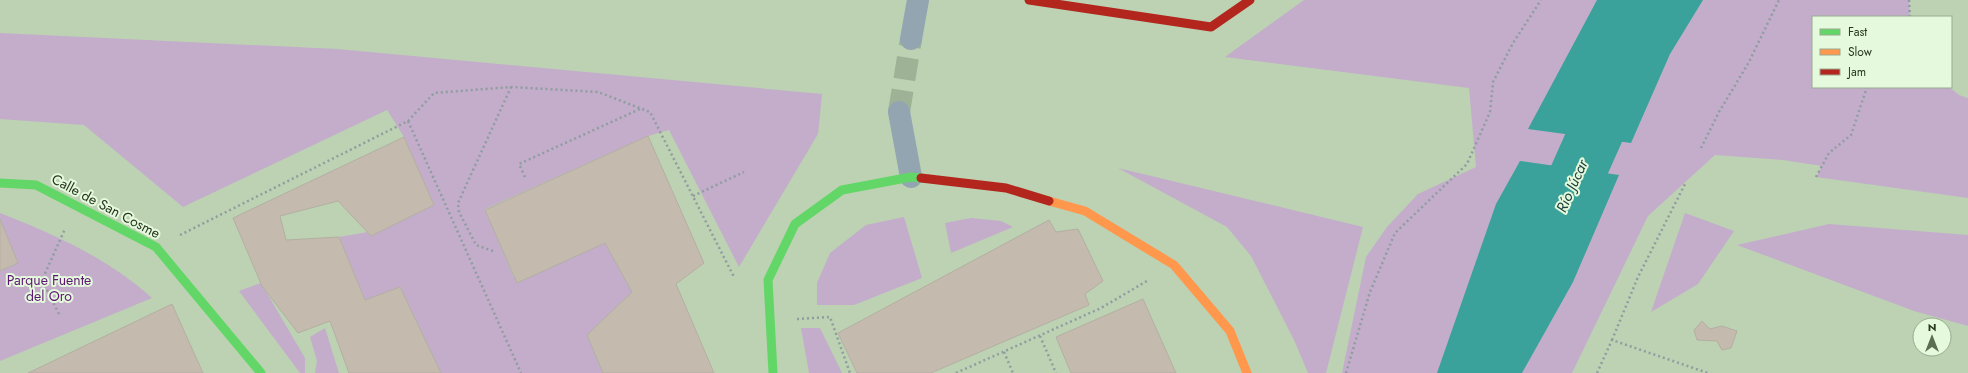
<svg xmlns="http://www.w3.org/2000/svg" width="1968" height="373" viewBox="0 0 1968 373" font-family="Jost,sans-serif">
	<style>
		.green { fill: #c3adcb }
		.water { fill: #3aa29a }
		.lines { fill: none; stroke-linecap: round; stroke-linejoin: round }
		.river { stroke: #3aa29a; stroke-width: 55 }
		.building { fill: #c5baae; stroke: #b3afa2 }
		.street-tunnel { stroke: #9eb396; stroke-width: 22; stroke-dasharray: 22 11; stroke-linecap: butt }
		.path { stroke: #8f9d9f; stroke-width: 2.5; stroke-dasharray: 2 3; stroke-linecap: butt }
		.street { stroke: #94a5b2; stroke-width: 22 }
		.fast { stroke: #63d668; stroke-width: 9 }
		.slow { stroke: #ff974d; stroke-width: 9 }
		.jam { stroke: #b3261e; stroke-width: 9 }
		.labels { text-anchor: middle; stroke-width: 4; stroke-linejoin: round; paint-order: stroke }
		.street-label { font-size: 14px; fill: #273720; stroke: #e5f9dc }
		.park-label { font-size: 14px; fill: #5e1675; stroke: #e5f9dc }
		.water-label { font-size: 15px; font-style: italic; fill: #204141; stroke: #e5f9dc }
	</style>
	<rect width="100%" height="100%" fill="#bcd2b3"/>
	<g class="green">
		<path d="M1304,0H1909L1910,17H1813V87H1949L1959,95L1968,98V198L1816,177L1822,166L1783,160L1715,155L1648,216L1572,373H1342L1366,257L1387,227L1418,194L1476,167L1469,88L1225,57Z"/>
		<path d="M0,33L337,49L822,94L818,134L739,267L669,130L648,136L485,209L514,278L605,243L632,292L587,335L603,373H441L400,287L365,300L339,237L368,232L434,205L404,137L387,110L183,207L84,125L0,119Z"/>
		<path d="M1118,168L1363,227L1326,373H1308L1294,340L1251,256L1227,227Z"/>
		<path d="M0,213C54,234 109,259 152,298L0,361Z"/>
		<path d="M1685,213L1734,231L1698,284L1651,312Z"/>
		<path d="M904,217L922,278L854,305H817V283L830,253L866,225Z"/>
		<path d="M971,218L1001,221L1013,227L951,253L945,223Z"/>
		<path d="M1829,224L1968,235V326L1914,311L1737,245Z"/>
		<path d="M261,283L305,358V373H300L239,291Z"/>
		<path d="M325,328L339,373H315L317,361L310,337Z"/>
		<path d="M801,328H820L842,373H809Z"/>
	</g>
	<g class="water">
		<path d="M1597,0H1703L1670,54L1631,143L1528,129Z"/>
		<path d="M1520,161L1619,175L1573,282L1522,373H1437L1496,204Z"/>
	</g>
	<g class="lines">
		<path class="river" d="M1489,373L1655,0"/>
	</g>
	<g class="building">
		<path d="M648,136L704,263L676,284L714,373H603L587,335L632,292L605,243L517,283L485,210Z"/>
		<path d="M404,137L434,205L371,236L338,201L280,216L286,240L339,237L365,300L400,287L441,373H349L330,321L298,333L262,286L233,218Z"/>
		<path d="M0,219L18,263L0,271Z"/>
		<path d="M1049,220L1056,232L1078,229L1103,281L1085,294L1089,305L931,373H857L838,333Z"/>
		<path d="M1143,299L1176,373H1071L1056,337Z"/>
		<path d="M172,304L203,373H28Z"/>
		<path d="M1702,321L1710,329L1722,326L1737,331L1731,348L1722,350L1717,341L1697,340L1694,330Z"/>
	</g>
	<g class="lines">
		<path class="street-tunnel" d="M899,112L911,39"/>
		<g class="path">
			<path d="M1909,0L1910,17"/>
			<path d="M408,121L434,93L511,87L598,92L650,112L734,277"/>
			<path d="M1701,148L1719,112L1749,62L1779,0"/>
			<path d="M525,177L519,164L640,109"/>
			<path d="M1816,177L1829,153L1851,135L1867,87"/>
			<path d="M693,196L744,172"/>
			<path d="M180,235L408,121L521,373"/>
			<path d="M493,251L476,245L459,212L458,203L511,87"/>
			<path d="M59,314L42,280L65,229"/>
			<path d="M797,319L830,317L850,373"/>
			<path d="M1040,336L1056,373"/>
			<path d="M1612,340L1638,277L1686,182"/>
			<path d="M1004,352L1013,373"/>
			<path d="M956,373L1101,308L1147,281"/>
			<path d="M1346,373L1370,292L1395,233L1467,164L1490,112L1493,82L1513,43L1541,0"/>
			<path d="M1597,373L1612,340L1708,373"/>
		</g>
		<g class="street">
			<path d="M911,39L918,0"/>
			<path d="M899,112L911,177"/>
		</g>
		<g class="fast">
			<path d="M0,183L36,185L156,247L261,373"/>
			<path d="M773,373L768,280L795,224L842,190L911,177L921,178"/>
		</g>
		<path class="slow" d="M1049,201L1085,211L1174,265L1230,331L1247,373"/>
		<g class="jam">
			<path d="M1029,0L1211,27L1250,0"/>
			<path d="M921,178L1006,188L1049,201"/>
		</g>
	</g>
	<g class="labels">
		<g class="street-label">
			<text transform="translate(106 206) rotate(28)" y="5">Calle de San Cosme</text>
		</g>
		<g class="park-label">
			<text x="49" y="285">Parque Fuente<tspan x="49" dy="16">del Oro</tspan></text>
		</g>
		<g class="water-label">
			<text transform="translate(1572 186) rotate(-66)" y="5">Río Júcar</text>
		</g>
	</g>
	<rect x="1812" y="16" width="140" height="72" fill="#e5f9dc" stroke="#99ab91"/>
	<rect x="1820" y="29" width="20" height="6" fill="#63d668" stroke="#99ab91"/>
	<text x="1848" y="36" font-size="12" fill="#273720">Fast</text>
	<rect x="1820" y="49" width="20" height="6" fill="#ff974d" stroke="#99ab91"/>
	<text x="1848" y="56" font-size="12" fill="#273720">Slow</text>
	<rect x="1820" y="69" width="20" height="6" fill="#b3261e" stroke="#99ab91"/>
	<text x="1848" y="76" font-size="12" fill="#273720">Jam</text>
	<g transform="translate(1932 337)"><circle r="19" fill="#e5f9dc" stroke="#99ab91"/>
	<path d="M0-3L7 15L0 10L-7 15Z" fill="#5b6d53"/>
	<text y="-6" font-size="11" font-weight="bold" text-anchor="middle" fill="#273720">N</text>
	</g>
</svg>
